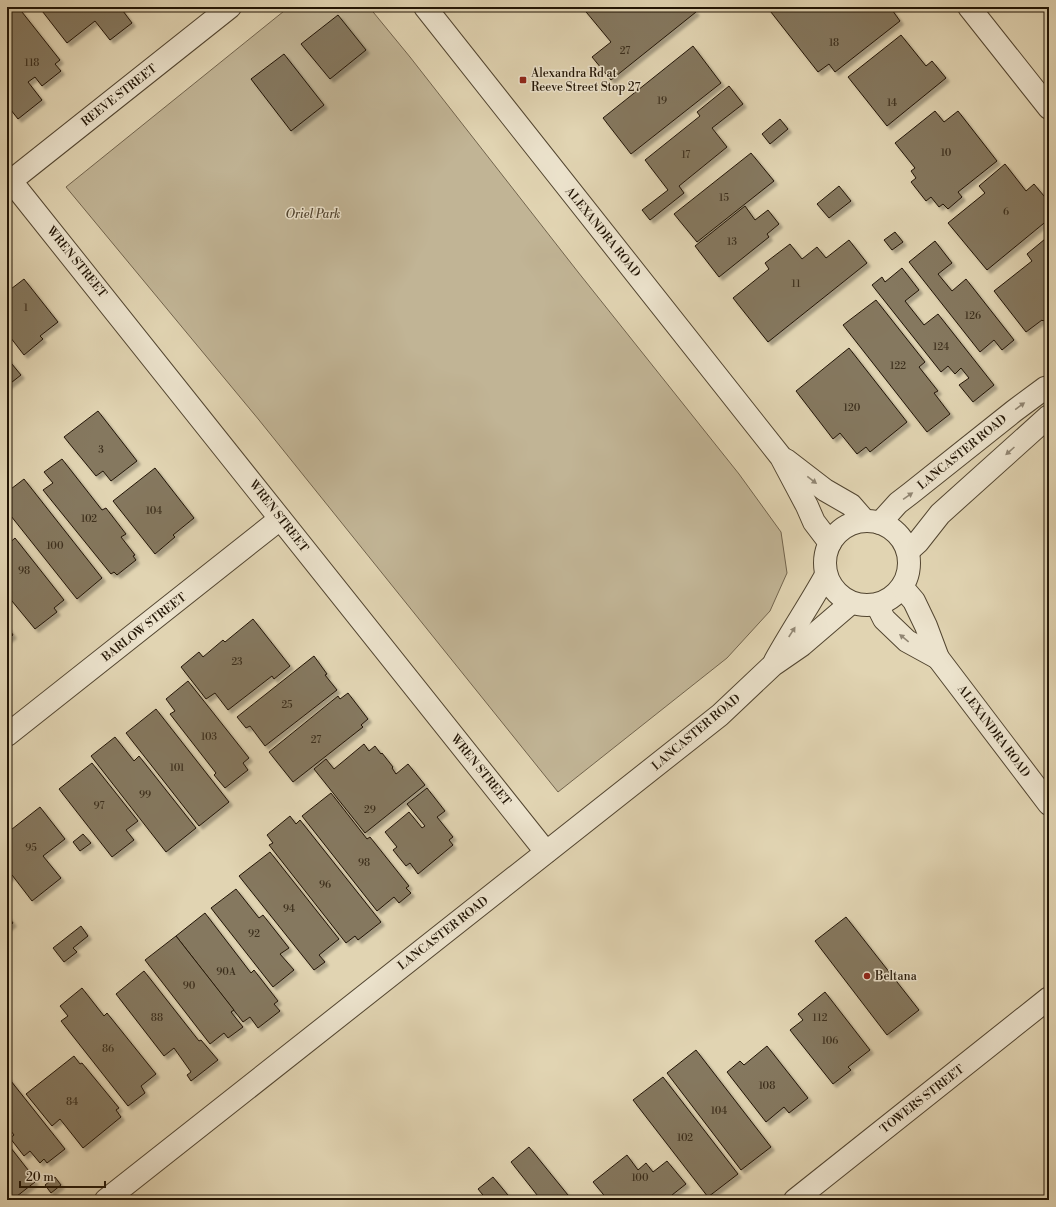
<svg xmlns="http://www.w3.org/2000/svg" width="1056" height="1207" viewBox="0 0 1056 1207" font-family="'Libre Bodoni',serif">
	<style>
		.green { fill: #c1b495; stroke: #72644d }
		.building { fill: #85785f; stroke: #221505; filter: url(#shadow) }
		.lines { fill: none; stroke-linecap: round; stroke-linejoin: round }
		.minor-casing { stroke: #524530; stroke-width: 24 }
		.minor { stroke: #ece3cd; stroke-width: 22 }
		.oneway { fill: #918673 }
		.poi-dot { fill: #8f2418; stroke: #ece3cd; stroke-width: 1.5 }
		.labels { text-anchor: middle; stroke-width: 3; stroke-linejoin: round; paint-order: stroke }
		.number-label { font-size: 10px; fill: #3b2e1c }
		.poi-label { font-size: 12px; fill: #221505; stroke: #ece3cd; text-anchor: start }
		.street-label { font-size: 12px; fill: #221505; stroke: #ece3cd }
		.park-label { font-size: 12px; font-style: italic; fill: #524530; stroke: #ece3cd }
	</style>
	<defs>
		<filter id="shadow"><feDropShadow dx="3.5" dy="3.5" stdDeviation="1" flood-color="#0004"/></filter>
	</defs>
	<rect width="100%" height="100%" fill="#e1d4b2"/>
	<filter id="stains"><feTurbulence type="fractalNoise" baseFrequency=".005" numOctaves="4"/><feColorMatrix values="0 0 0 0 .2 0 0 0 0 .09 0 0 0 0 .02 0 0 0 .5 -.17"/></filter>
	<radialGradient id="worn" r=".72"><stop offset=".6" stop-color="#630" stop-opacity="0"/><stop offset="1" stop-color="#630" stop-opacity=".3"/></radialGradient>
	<path class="green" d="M289,7H369L410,57L578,272L739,474L781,532L787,573L770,611L727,658L558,792L259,420L66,187Z"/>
	<g class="building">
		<path d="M7,7H18L60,60L55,64L61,71L42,86L35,77L28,82L42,100L18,119L7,105Z"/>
		<path d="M39,7H107L110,10L114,7H120L132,23L110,40L95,21L67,43Z"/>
		<path d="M582,7H691L696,12L611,80L592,57L611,42Z"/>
		<path d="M767,7H890L900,21L835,72L829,64L818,72Z"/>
		<path d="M338,15L366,50L330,79L301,44Z"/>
		<path d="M901,35L926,66L932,61L946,78L887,126L848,77Z"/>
		<path d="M693,46L721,83L631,154L603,118Z"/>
		<path d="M284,54L324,105L291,131L251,79Z"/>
		<path d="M729,86L743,104L712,128L727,147L679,186L684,193L650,220L642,210L668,190L645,160L700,116L697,112Z"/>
		<path d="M935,111L944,122L958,111L997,161L958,192L962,197L948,209L943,204L939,207L931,197L926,201L911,182L916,178L911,171L915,168L895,143Z"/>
		<path d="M780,119L788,129L770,144L762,134Z"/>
		<path d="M751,153L774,181L697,242L674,214Z"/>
		<path d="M1005,164L1026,191L1034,184L1049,202V219L987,270L948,223L985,193L979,186Z"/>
		<path d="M839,186L851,201L829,218L817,204Z"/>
		<path d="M745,206L755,220L768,210L779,224L767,234L769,237L719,277L695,246Z"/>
		<path d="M895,232L903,242L892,250L884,240Z"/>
		<path d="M1045,239L1049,242V316L1043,321L1042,320L1026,332L994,291L1032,261L1027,254Z"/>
		<path d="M849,240L867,263L768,342L733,298L769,269L765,263L790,244L802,259L817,247L826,258Z"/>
		<path d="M935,241L952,263L938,274L952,291L966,279L1014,340L1002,350L994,340L980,352L909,262Z"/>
		<path d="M902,268L919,290L905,301L924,325L938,314L994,385L973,402L959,385L969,378L961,368L955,374L948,366L941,372L872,285L882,277L885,282Z"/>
		<path d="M24,279L58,322L40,336L43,339L24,355L7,333V292Z"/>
		<path d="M876,300L925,362L919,367L938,391L934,393L950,414L927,432L843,325Z"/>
		<path d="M849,348L907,422L870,452L866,447L857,454L840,433L833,439L796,391Z"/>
		<path d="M7,358L21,375L7,386Z"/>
		<path d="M98,411L137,461L111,481L103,471L96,476L64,437Z"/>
		<path d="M62,459L102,510L106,508L126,534L121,537L135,555L133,556L136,560L117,575L114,572L111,574L43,490L53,483L44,472Z"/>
		<path d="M155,468L194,518L173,535L175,537L155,554L113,501Z"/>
		<path d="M24,479L102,578L77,599L7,511V492Z"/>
		<path d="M15,538L64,600L54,608L57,612L35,629L7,595V545Z"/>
		<path d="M253,619L290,666L274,679L272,676L228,710L215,693L206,699L181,667L199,652L203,657L223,640L225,642Z"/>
		<path d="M7,626L13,635L7,640Z"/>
		<path d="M314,656L327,674L325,675L337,690L265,746L250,726L246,728L237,717Z"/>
		<path d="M188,681L249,758L243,763L248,770L225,788L214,775L216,773L170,714L175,711L166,699Z"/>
		<path d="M348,693L368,719L361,725L363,727L293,782L269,752L338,696L340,699Z"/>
		<path d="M156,709L229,802L199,826L126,733Z"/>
		<path d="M115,737L134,761L139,756L196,828L166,852L91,756Z"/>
		<path d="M364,744L369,751L375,746L381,754L382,753L393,767L392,768L396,774L408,764L425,785L365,833L314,769L326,759L334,769Z"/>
		<path d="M92,763L138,821L126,830L134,840L112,857L59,789Z"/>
		<path d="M427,788L445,811L437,817L453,837L449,840L453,845L418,874L410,863L406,866L393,850L397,847L385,832L409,812L422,828L425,826L407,804Z"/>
		<path d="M331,793L367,839L370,837L409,886L406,888L411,893L399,903L394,897L377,911L302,816Z"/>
		<path d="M40,807L65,839L43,856L61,878L32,901L12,875L7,879V833Z"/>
		<path d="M290,816L296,824L300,820L381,922L358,940L355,936L346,943L269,845L273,843L267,835Z"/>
		<path d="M83,834L91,843L80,851L73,842Z"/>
		<path d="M270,852L339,939L319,955L325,962L314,970L239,876Z"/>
		<path d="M236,889L259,918L263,915L289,948L280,954L294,970L273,987L211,908Z"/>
		<path d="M205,913L251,973L254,970L278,1001L274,1004L280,1011L258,1028L250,1017L243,1022L176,936Z"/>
		<path d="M7,915L13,923L7,928Z"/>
		<path d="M846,917L919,1010L887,1035L815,941Z"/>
		<path d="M81,926L88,936L73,948L77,952L64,962L53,948Z"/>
		<path d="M176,936L234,1010L231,1012L243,1027L228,1038L224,1033L210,1044L145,960Z"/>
		<path d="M144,971L199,1041L201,1040L218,1060L191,1081L187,1075L191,1072L174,1048L164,1056L116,994Z"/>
		<path d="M82,988L104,1016L107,1013L156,1074L141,1086L145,1093L128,1106L61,1021L68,1016L60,1006Z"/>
		<path d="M825,992L870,1050L848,1067L851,1070L833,1084L790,1030L803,1020L798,1014Z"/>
		<path d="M767,1046L808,1098L789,1113L784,1107L766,1122L727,1072L740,1061L744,1065Z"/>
		<path d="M696,1050L771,1147L741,1170L667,1073Z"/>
		<path d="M74,1056L80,1064L82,1063L119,1108L116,1110L121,1117L83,1148L60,1119L52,1126L26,1094Z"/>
		<path d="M7,1076L65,1149L47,1163L44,1159L40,1163L30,1151L24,1156L10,1138L14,1135L7,1126Z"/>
		<path d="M663,1077L738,1174L708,1197L633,1100Z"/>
		<path d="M7,1143L32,1175L31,1177L35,1182L12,1200H7Z"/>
		<path d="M529,1147L572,1200H541L511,1162Z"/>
		<path d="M627,1155L638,1170L646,1163L653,1172L667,1161L686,1184L672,1195L676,1200H608L593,1182Z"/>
		<path d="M55,1177L61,1185L51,1193L45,1185Z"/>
		<path d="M493,1177L512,1200H487L478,1189Z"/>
	</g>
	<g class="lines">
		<defs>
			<g id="minor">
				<path d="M425,7L781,457L807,506L814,522L830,543"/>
				<path d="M969,7L1049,108"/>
				<path d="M11,181L546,852"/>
				<path d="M7,184L230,7"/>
				<path d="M786,460L825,490L851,505L865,521"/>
				<circle cx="867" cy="563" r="42"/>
				<path d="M880,523L898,503L911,493L1014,411L1045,388L1049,387"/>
				<path d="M908,551L918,542L940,514L1049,416"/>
				<path d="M902,587L914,601L926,626L938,658L1049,804"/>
				<path d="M877,605L884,619L907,641L938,658"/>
				<path d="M775,661C791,632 810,604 826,575"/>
				<path d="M7,735L280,519"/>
				<path d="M106,1200L720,715L773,665L802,645L851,603"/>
				<path d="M795,1200L1049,998"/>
			</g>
		</defs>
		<use href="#minor" class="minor-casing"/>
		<use href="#minor" class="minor"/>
	</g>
	<defs><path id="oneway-solid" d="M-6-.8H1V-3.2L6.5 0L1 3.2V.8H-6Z"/></defs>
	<g class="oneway">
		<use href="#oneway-solid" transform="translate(1020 406) rotate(-36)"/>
		<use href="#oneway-solid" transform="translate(1010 451) rotate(138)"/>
		<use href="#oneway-solid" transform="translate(812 480) rotate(38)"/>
		<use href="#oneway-solid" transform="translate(908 496) rotate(-35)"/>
		<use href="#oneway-solid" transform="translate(792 632) rotate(-57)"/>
		<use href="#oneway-solid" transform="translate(904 638) rotate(-141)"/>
	</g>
	<g class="poi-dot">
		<rect x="519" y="76" width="8" height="8" rx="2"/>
		<circle cx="867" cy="976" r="4"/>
	</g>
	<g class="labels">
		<g class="number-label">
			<text x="834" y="46">18</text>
			<text x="625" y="54">27</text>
			<text x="32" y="66">118</text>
			<text x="662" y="104">19</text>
			<text x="892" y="106">14</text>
			<text x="946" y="156">10</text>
			<text x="686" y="158">17</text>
			<text x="724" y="201">15</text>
			<text x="1006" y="215">6</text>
			<text x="732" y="245">13</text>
			<text x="796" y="287">11</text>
			<text x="26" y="311">1</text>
			<text x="973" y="319">126</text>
			<text x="941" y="350">124</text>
			<text x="898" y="369">122</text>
			<text x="852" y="411">120</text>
			<text x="101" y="453">3</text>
			<text x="154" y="514">104</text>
			<text x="89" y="522">102</text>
			<text x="55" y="549">100</text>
			<text x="24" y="574">98</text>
			<text x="237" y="665">23</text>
			<text x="287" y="708">25</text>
			<text x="209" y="740">103</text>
			<text x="316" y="743">27</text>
			<text x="177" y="771">101</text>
			<text x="145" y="798">99</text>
			<text x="99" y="809">97</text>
			<text x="370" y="813">29</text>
			<text x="31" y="851">95</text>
			<text x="364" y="866">98</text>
			<text x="325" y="888">96</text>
			<text x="289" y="912">94</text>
			<text x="254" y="937">92</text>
			<text x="226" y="975">90A</text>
			<text x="189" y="989">90</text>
			<text x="157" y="1021">88</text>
			<text x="820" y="1021">112</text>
			<text x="830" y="1044">106</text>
			<text x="108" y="1052">86</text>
			<text x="767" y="1089">108</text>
			<text x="72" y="1105">84</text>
			<text x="719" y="1114">104</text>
			<text x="685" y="1141">102</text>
			<text x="640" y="1181">100</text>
		</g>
		<g class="poi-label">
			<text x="531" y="77">Alexandra Rd at<tspan x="531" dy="14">Reeve Street Stop 27</tspan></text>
			<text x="875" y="980">Beltana</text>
		</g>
		<g class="street-label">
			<text transform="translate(119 95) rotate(-38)" y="4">REEVE STREET</text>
			<text transform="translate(603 232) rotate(51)" y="4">ALEXANDRA ROAD</text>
			<text transform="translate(77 262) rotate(51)" y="4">WREN STREET</text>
			<text transform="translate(962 452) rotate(-39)" y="4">LANCASTER ROAD</text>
			<text transform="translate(279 516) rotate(52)" y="4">WREN STREET</text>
			<text transform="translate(144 627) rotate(-38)" y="4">BARLOW STREET</text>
			<text transform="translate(994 731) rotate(53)" y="4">ALEXANDRA ROAD</text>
			<text transform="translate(696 732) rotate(-40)" y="4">LANCASTER ROAD</text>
			<text transform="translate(481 770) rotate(51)" y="4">WREN STREET</text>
			<text transform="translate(443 933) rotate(-38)" y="4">LANCASTER ROAD</text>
			<text transform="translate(922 1099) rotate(-38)" y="4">TOWERS STREET</text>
		</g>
		<g class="park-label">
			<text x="313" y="218">Oriel Park</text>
		</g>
	</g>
	<rect width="1056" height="1207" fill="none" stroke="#e1d4b2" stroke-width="24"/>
	<rect x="8" y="8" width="1040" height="1191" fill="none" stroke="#221505" stroke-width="2"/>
	<rect x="12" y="12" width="1032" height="1183" fill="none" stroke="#221505"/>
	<path d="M20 1181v6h85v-6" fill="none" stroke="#221505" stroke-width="2"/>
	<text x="26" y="1181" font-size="12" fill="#221505" stroke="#ece3cd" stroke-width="3" paint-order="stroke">20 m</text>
	<rect width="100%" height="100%" filter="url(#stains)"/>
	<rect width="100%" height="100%" fill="url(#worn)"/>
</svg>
